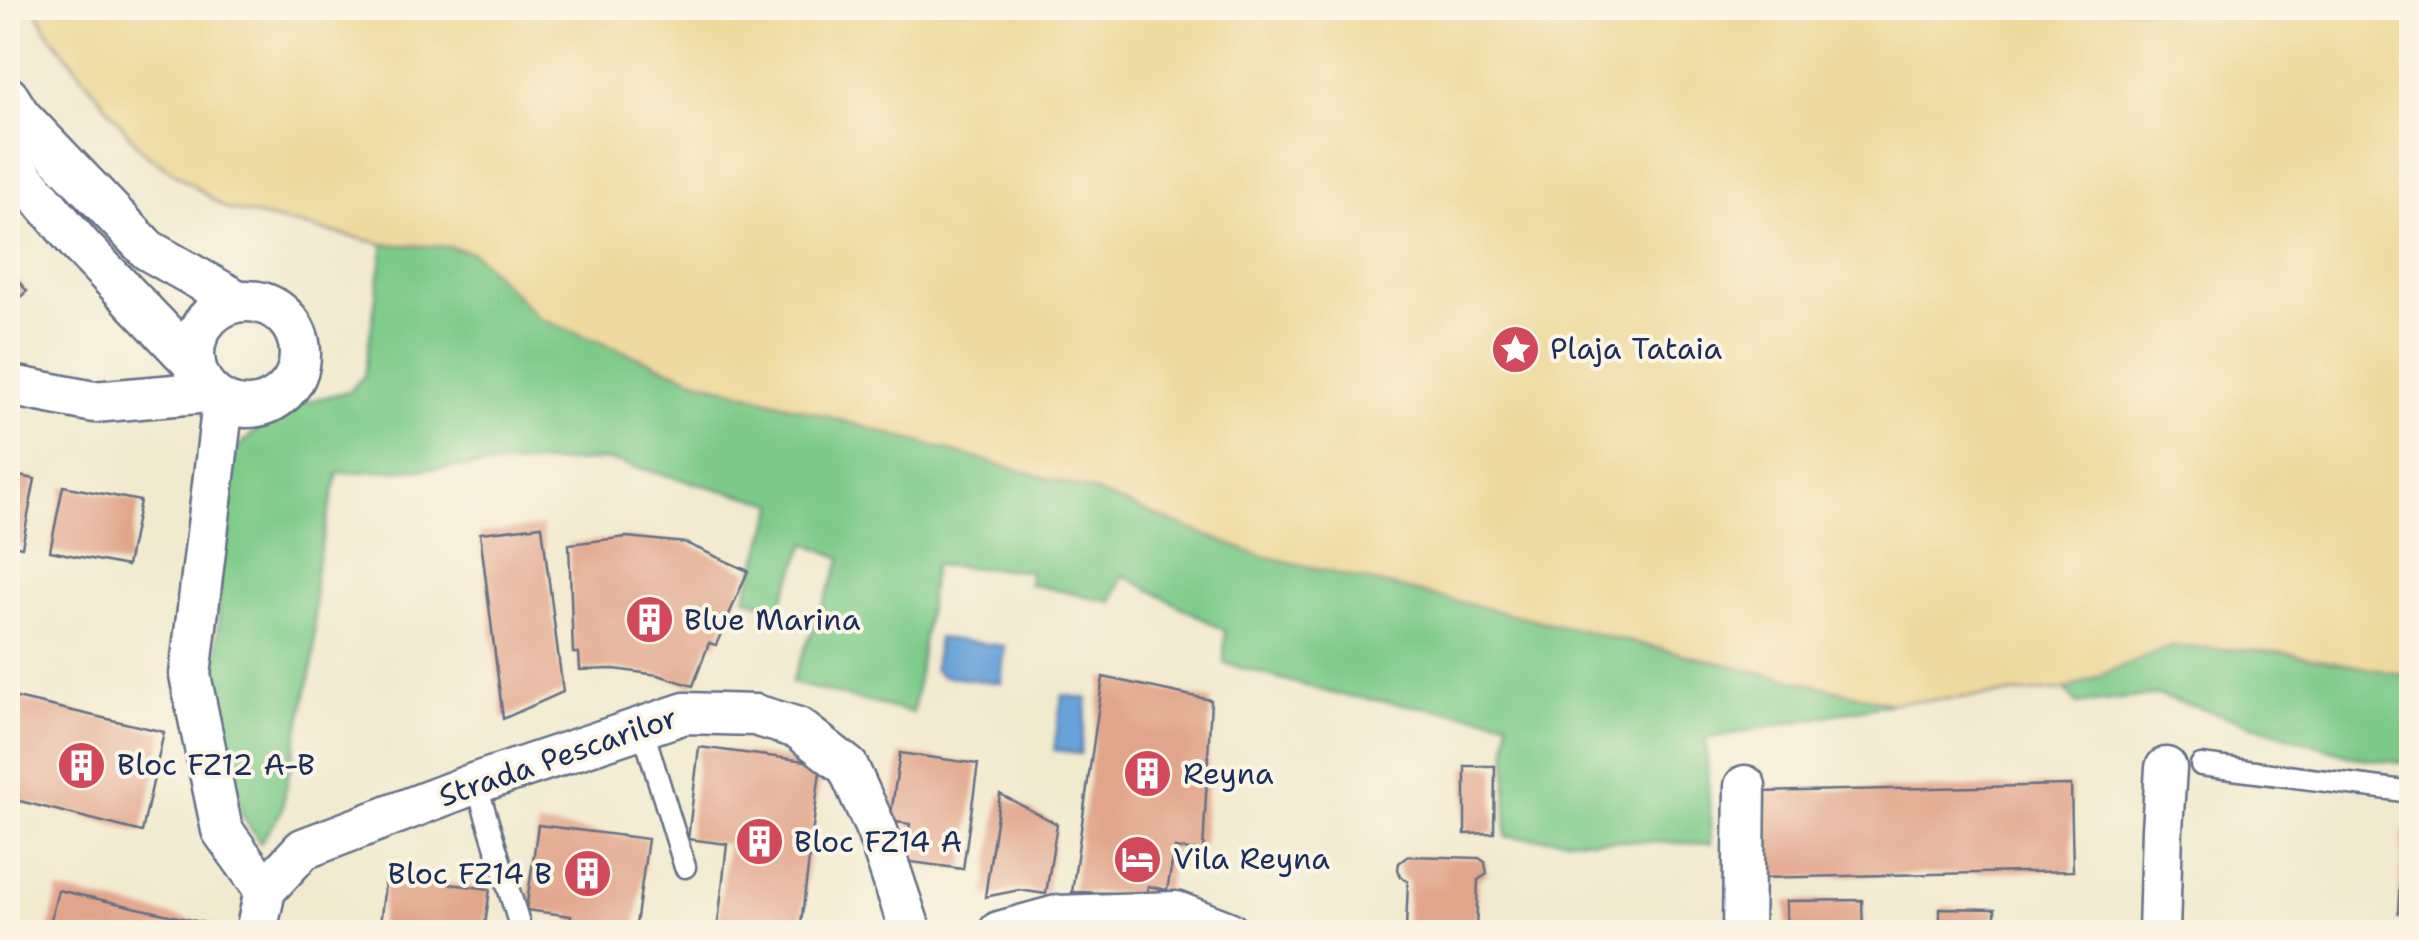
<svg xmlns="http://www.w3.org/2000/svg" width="2419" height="940" viewBox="0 0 2419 940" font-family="'Shantell Sans',sans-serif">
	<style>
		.green { fill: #7ecb89; stroke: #4c7d74; stroke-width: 2.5 }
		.sand { fill: #eeda9e; stroke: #84847e; stroke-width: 2.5 }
		.water { fill: #69a2d8; stroke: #42689b; stroke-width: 2.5 }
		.building { fill: #e1a58b }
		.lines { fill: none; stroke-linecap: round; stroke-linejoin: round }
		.service-casing { stroke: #667086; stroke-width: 25 }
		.minor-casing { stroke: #667086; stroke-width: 45 }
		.service { stroke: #fff; stroke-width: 20 }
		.minor { stroke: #fff; stroke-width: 40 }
		.labels { text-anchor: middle; stroke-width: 8; stroke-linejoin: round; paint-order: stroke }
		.poi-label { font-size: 30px; fill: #1b2f5e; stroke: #fcf5e5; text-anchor: start }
		.street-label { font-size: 30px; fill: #1b2f5e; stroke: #fcf5e5 }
	</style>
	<rect width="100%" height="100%" fill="#fcf5e5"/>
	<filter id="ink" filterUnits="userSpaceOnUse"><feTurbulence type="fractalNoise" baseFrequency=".01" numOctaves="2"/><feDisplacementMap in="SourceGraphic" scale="20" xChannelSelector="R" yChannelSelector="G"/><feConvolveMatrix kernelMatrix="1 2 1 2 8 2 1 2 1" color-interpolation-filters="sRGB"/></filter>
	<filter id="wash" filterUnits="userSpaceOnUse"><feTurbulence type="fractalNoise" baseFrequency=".0048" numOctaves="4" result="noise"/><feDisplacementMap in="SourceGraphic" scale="40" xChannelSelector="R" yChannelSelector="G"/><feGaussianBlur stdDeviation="2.25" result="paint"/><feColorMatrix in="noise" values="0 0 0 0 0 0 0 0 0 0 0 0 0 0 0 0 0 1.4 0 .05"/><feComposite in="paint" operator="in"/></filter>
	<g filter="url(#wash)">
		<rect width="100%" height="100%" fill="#f1eacf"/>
		<g class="green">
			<path d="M384,244L449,247L474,253L540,319L698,380L1093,491L1255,554L1892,703L1706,739L1711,844L1506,837L1508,720L1335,694L1224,663L1225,631L1123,575L1112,602L1029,584L1030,571L934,565L913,713L791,683L842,558L806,543L778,610L745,597L776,504L608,460L338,473L315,572L314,657L281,812L260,843L242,815L216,681L222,520L234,451L281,408L349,391L364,376Z"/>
			<path d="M2170,646L2280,652L2411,676V764L2354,757L2158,695L2077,704L2065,690Z"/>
		</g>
		<path class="sand" d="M35,8H2411V676L2280,652L2170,646L2065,690L1892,703L1255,554L1093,491L698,380L540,319L474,253L449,247L384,244L227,209L142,151L48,32Z"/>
		<g class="water">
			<path d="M938,638L1005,646L1001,683L942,676L934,669Z"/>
			<path d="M1062,695L1088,699L1080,754L1054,750Z"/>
		</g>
		<g id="blocks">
			<g class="building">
				<path d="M10,272L27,291L8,309V275Z"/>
				<path d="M8,474L35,479L22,547L8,544Z"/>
				<path d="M63,486L140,501L127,566L50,551Z"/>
				<path d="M542,526L563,692L503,719L480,533Z"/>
				<path d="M627,537L686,543L748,571L716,645L709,643L693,686L658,675L614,669L580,670L579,653H573L569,544Z"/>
				<path d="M1103,677L1211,700L1203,852L1175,848L1167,890L1148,886L1147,894L1072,892Z"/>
				<path d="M8,696L164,732L142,832L8,798Z"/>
				<path d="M699,747L821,763L800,932H717L727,844L688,839Z"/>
				<path d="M900,753L978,764L963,869L904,861L910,824L890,821Z"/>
				<path d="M1465,766H1495L1494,833L1465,834Z"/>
				<path d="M2071,785L2073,871L1759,878L1757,792Z"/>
				<path d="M1000,794L1057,824L1046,894L1019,890L985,897Z"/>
				<path d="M538,825L648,839L635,932H568L571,916L526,910Z"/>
				<path d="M2403,830H2412V914L2398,913Z"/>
				<path d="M1408,856L1479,858L1485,862L1487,874L1478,880L1476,932L1406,930L1408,881L1401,877L1398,869L1399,863Z"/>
				<path d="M386,876L490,889L484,932H379Z"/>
				<path d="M58,890L222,927L221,932H48Z"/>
				<path d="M1862,900L1863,932H1787L1786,901Z"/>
				<path d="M1940,908L1995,909V932H1940Z"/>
			</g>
		</g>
	</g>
	<g filter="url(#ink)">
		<use href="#blocks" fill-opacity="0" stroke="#667086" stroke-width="2.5"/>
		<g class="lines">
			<defs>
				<g id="service">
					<path d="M642,727L685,867"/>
					<path d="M2201,765L2412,792"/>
					<path d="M476,783L519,923"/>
				</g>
				<g id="minor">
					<path d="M8,97L20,116L148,250L238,301"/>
					<path d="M8,159L81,246L195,365"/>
					<circle cx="247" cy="354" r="53"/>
					<path d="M8,385L94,402L209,392"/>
					<path d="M223,402L190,675L222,830L265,890"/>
					<path d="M256,932L265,890L303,849L476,783L685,713L755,715L798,728L848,767L877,831L911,932"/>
					<path d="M999,932L1057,916L1176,912L1228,932"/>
					<path d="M1743,932L1745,786"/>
					<path d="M2159,932L2162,829L2166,768"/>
				</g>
			</defs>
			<use href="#service" class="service-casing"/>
			<use href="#minor" class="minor-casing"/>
			<use href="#service" class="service"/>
			<use href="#minor" class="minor"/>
		</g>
	</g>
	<defs>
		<symbol id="sight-disc" viewBox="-11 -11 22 22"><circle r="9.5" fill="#d1495b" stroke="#fcf5e5"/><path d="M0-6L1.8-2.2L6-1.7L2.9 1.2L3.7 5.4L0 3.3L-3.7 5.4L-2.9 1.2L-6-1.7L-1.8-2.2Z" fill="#fff"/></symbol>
		<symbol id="building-disc" viewBox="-11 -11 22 22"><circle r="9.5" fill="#d1495b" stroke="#fcf5e5"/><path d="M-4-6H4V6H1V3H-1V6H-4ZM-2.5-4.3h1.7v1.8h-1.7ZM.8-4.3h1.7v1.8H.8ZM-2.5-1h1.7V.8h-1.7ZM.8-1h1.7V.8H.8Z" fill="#fff"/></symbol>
		<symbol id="hotel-disc" viewBox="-11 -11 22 22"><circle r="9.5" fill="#d1495b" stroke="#fcf5e5"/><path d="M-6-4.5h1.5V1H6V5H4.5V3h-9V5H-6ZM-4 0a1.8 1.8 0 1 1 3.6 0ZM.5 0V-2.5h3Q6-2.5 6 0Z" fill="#fff"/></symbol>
	</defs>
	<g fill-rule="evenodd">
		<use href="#sight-disc" x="1488" y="322" width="55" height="55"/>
		<use href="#building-disc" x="622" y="592" width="55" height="55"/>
		<use href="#building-disc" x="54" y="738" width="55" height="55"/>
		<use href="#building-disc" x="1120" y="746" width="55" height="55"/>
		<use href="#building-disc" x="732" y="814" width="55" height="55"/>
		<use href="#hotel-disc" x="1110" y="832" width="55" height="55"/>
		<use href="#building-disc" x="560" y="846" width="55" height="55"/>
	</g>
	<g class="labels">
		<g class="poi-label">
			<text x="1550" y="359">Plaja Tataia</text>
			<text x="684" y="630">Blue Marina</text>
			<text x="117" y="775">Bloc FZ12 A-B</text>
			<text x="1183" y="784">Reyna</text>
			<text x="794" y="852">Bloc FZ14 A</text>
			<text x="1173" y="869">Vila Reyna</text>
			<text x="552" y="884" text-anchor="end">Bloc FZ14 B</text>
		</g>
		<g class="street-label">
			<text transform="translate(558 757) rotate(-19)" y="10">Strada Pescarilor</text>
		</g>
	</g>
	<rect width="2419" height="940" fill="none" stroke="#fcf5e5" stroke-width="40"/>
</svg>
